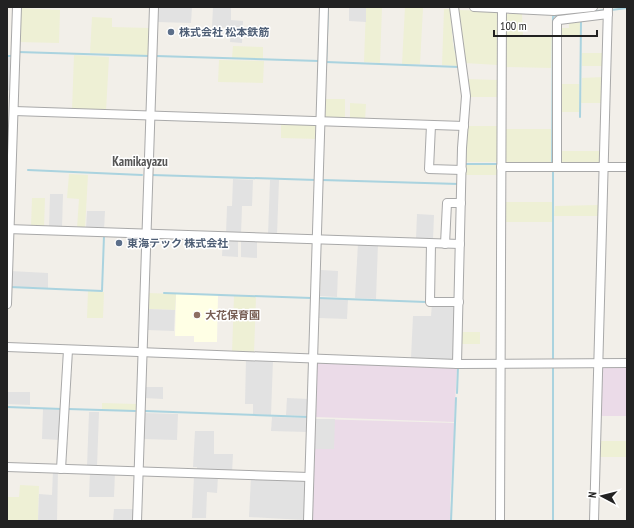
<svg xmlns="http://www.w3.org/2000/svg" width="634" height="528" viewBox="0 0 634 528" font-family="'PT Sans Narrow','Noto Sans JP',sans-serif">
	<style>
		.industrial { fill: #ebdbe8 }
		.education { fill: #ffffe5 }
		.farmland { fill: #eef0d5 }
		.parking { fill: #e2e2e2 }
		.lines { fill: none; stroke-linecap: round; stroke-linejoin: round }
		.stream { stroke: #aad3df; stroke-width: 2 }
		.minor-casing { stroke: #a9a9a9; stroke-width: 10 }
		.minor { stroke: #fff; stroke-width: 8 }
		.service-dot { fill: #5c6f8a; stroke: #fff; stroke-width: 1.5 }
		.education-dot { fill: #8d6e63; stroke: #fff; stroke-width: 1.5 }
		.labels { text-anchor: middle; stroke-width: 3; stroke-linejoin: round; paint-order: stroke }
		.service-label { font-size: 11px; font-weight: bold; fill: #4e5e75; stroke: #fff; text-anchor: start }
		.education-label { font-size: 11px; font-weight: bold; fill: #785e54; stroke: #fff; text-anchor: start }
		.quarter-label { font-size: 13px; font-weight: bold; fill: #555; stroke: #fff }
	</style>
	<rect width="100%" height="100%" fill="#f2efe9"/>
	<g class="industrial">
		<path d="M317,360L457,367L454,422L316,417Z"/>
		<path d="M627,366V416H599L600,367Z"/>
		<path d="M316,419L455,423L450,500L451,521H312Z"/>
	</g>
	<path class="education" d="M176,294L218,295L217,342H194V336H175Z"/>
	<g class="farmland">
		<path d="M366,7H382L380,63L364,62Z"/>
		<path d="M405,7L423,8L420,64H402Z"/>
		<path d="M19,8L60,10L59,43L18,42Z"/>
		<path d="M444,9H450L453,44L458,66L442,65Z"/>
		<path d="M457,10L496,11L498,13V65L464,63Z"/>
		<path d="M506,14H522L523,37H552L551,68L504,67Z"/>
		<path d="M92,17L112,18V27L150,28L149,56L90,53Z"/>
		<path d="M580,20V35H558L559,28H569V21Z"/>
		<path d="M233,46L263,47V59L232,58Z"/>
		<path d="M582,53H604L603,66H582Z"/>
		<path d="M74,55L109,57L106,111L72,110Z"/>
		<path d="M219,60L264,61L263,83L218,82Z"/>
		<path d="M603,77L602,103H581L582,78Z"/>
		<path d="M466,79L498,80V97H468Z"/>
		<rect x="559" y="84" width="20" height="28"/>
		<path d="M326,99H345V119L325,118Z"/>
		<path d="M350,103L366,104L365,120L350,119Z"/>
		<path d="M281,122L316,123L318,139L281,138Z"/>
		<path d="M467,126H497V162H465Z"/>
		<rect x="504" y="129" width="47" height="34"/>
		<rect x="559" y="151" width="41" height="14"/>
		<rect x="465" y="165" width="32" height="10"/>
		<path d="M69,174L88,175L85,229L77,228L79,199L67,198Z"/>
		<path d="M32,198H45L44,228L31,227Z"/>
		<rect x="504" y="202" width="48" height="20"/>
		<path d="M598,205V216H554L555,206Z"/>
		<path d="M88,291L104,292L103,318H87Z"/>
		<path d="M148,293L176,294L175,310L148,309Z"/>
		<path d="M234,296L256,297L254,353H232Z"/>
		<rect x="460" y="332" width="20" height="12"/>
		<path d="M102,403L136,404V411L102,409Z"/>
		<rect x="598" y="441" width="29" height="16"/>
		<path d="M20,485L39,486L38,521H7V497H19Z"/>
	</g>
	<g class="parking">
		<path d="M158,7H192L191,23L157,22Z"/>
		<path d="M213,7H231V20L243,21L242,43L230,42L231,28L212,27Z"/>
		<path d="M349,7H366V22L349,21Z"/>
		<path d="M7,57H13L12,91L7,90Z"/>
		<path d="M233,179L253,180L252,206H242L241,235H226L227,206H232Z"/>
		<path d="M270,180H279L277,235H268Z"/>
		<path d="M50,194H63L62,228H49Z"/>
		<path d="M87,211H105L104,230L86,229Z"/>
		<path d="M417,214L434,215L433,240L416,239Z"/>
		<path d="M223,238L238,239V257L222,256Z"/>
		<path d="M241,239H257V258L241,257Z"/>
		<path d="M358,243L378,244L376,299L355,298Z"/>
		<path d="M321,270L338,271L337,297L320,296Z"/>
		<path d="M10,271L48,273V288L10,287Z"/>
		<path d="M320,298L348,299L347,319L319,318Z"/>
		<path d="M432,303L456,304L454,360L411,358L413,316H431Z"/>
		<path d="M148,309L175,310L174,331L147,330Z"/>
		<path d="M246,359L273,360L271,415L253,414V404H245Z"/>
		<path d="M145,387H163V399L144,398Z"/>
		<path d="M7,392H30V405L7,404Z"/>
		<path d="M287,398L309,399L308,416L286,415Z"/>
		<path d="M43,409L61,410L60,440L42,439Z"/>
		<path d="M89,412H99L97,467H87Z"/>
		<path d="M143,413L178,414L177,440L142,439Z"/>
		<path d="M272,417L308,418L307,432L271,431Z"/>
		<path d="M316,419H335L334,449H315Z"/>
		<path d="M195,431H214V454H233L232,473L197,472V467H193Z"/>
		<path d="M53,470H58L57,521H38L39,494L52,495Z"/>
		<path d="M90,471L115,472L114,497H89Z"/>
		<path d="M194,476L218,477L217,493L207,492L206,518H192Z"/>
		<path d="M251,477L307,479L304,520L249,517Z"/>
		<path d="M114,509H134L133,521H113Z"/>
	</g>
	<g class="lines">
		<g class="stream">
			<path d="M611,10L627,8"/>
			<path d="M453,27L456,52"/>
			<path d="M18,52L149,56"/>
			<path d="M7,56H12"/>
			<path d="M156,56L319,61"/>
			<path d="M326,62L459,67"/>
			<path d="M326,67L328,7"/>
			<path d="M580,117L581,20"/>
			<path d="M552,163L553,16L605,10"/>
			<path d="M465,164H497"/>
			<path d="M28,170L142,175"/>
			<path d="M553,171V358"/>
			<path d="M152,175L316,180"/>
			<path d="M322,180L459,184"/>
			<path d="M10,287L102,291L104,236"/>
			<path d="M164,293L311,298"/>
			<path d="M318,298L426,302"/>
			<path d="M457,393L458,367"/>
			<path d="M7,407L62,409"/>
			<path d="M68,409L135,411"/>
			<path d="M145,411L308,417"/>
			<path d="M451,521L456,398"/>
			<path d="M553,521V367"/>
		</g>
		<defs>
			<g id="minor">
				<path d="M454,7L466,96L462,148L457,364"/>
				<path d="M474,7L554,11L593,7"/>
				<path d="M14,111L464,126"/>
				<path d="M431,125L429,169L462,170"/>
				<path d="M501,167H627"/>
				<path d="M557,167V22L559,20L608,14"/>
				<path d="M7,229L460,244"/>
				<path d="M431,244L430,302H459"/>
				<path d="M445,244L447,203H461"/>
				<path d="M7,304L17,7"/>
				<path d="M7,347L457,364L627,363"/>
				<path d="M7,467L309,477"/>
				<path d="M61,469L68,350"/>
				<path d="M137,521L154,7"/>
				<path d="M308,521L324,7"/>
				<path d="M500,521L502,7"/>
				<path d="M594,521L608,7"/>
			</g>
		</defs>
		<use href="#minor" class="minor-casing"/>
		<use href="#minor" class="minor"/>
	</g>
	<g class="service-dot">
		<circle cx="171" cy="32" r="4"/>
		<circle cx="119" cy="243" r="4"/>
	</g>
	<circle class="education-dot" cx="197" cy="315" r="4"/>
	<g class="labels">
		<g class="service-label">
			<text x="179" y="36">株式会社 松本鉄筋</text>
			<text x="127" y="247">東海テック 株式会社</text>
		</g>
		<g class="education-label">
			<text x="205" y="319">大花保育園</text>
		</g>
		<g class="quarter-label">
			<text x="140" y="166">Kamikayazu</text>
		</g>
	</g>
	<rect width="634" height="528" fill="none" stroke="#222222" stroke-width="16"/>
	<g transform="translate(602 496) rotate(277)" stroke="#ffffff" stroke-width="3" paint-order="stroke">
	<path d="M0-3L7 15L0 10L-7 15Z" fill="#222222"/>
	<text y="-6" font-size="11" font-weight="bold" text-anchor="middle" fill="#222222">N</text>
	</g>
	<path d="M494 30v6h103v-6" fill="none" stroke="#222222" stroke-width="2"/>
	<text x="500" y="30" font-size="12" fill="#222222" stroke="#ffffff" stroke-width="3" paint-order="stroke">100 m</text>
</svg>
